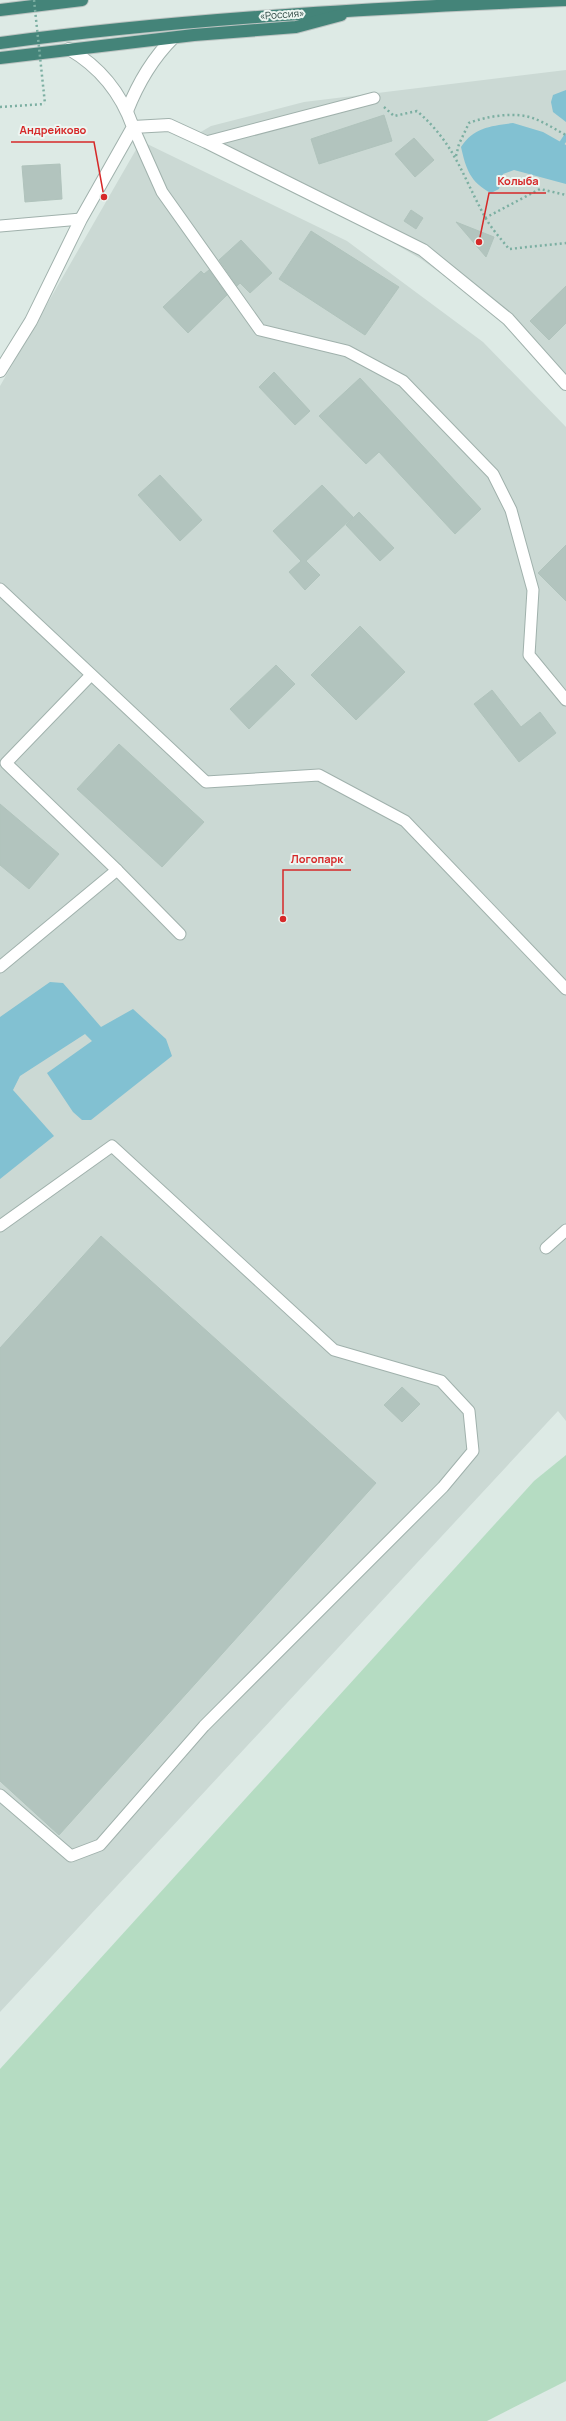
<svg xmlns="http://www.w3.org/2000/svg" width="566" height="2421" viewBox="0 0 566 2421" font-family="Manrope,sans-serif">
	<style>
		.built { fill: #cbd9d4 }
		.green { fill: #b5dcc2 }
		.water { fill: #82c1d2 }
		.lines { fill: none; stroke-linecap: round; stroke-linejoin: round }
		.stream { stroke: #82c1d2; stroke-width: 5.5 }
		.building { fill: #b2c4be; stroke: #b0c3bc }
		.service-casing { stroke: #a0b1ac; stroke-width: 13 }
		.minor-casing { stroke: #a0b1ac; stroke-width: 14 }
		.trunk-casing { stroke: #bcc4c2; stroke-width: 14 }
		.path { stroke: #7cafa2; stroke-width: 2.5; stroke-dasharray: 2 3; stroke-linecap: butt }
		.service { stroke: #fff; stroke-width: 11 }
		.minor { stroke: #fff; stroke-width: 12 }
		.trunk { stroke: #448479; stroke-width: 12 }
		.path-bridge { stroke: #7cafa2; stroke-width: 2.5; stroke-dasharray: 2 3; stroke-linecap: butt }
		.labels { text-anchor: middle; stroke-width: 4; stroke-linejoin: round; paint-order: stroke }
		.street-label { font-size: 10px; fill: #1e3934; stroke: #edf6f2 }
		.leader { fill: none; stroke: #d62828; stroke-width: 1.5 }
		.callout-dot { fill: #d62828; stroke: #edf6f2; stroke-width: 1.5 }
		.callout-label { font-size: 11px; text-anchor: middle; font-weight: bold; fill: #d62828; stroke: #edf6f2; stroke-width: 4; stroke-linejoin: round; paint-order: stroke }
	</style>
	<rect width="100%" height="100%" fill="#ddeae5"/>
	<g class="built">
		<path d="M566,70V384L493,311L421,259L364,226L189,139L211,126L304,102Z"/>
		<path d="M141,141L347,241L483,342L566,427V1421L558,1411L0,2012V386Z"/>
	</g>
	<path class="green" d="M566,1455V2381L487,2421H0V2069L534,1481Z"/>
	<g class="water">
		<path d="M566,90V122L553,112L551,102L553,95Z"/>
		<path d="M513,123L543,132L566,145V184L514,170L503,174L499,189L491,193C470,182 466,169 461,147C474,127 491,126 513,123Z"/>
		<path d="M50,982L63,983L101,1027L133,1009L166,1039L172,1056L91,1120H82L73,1112L47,1073L92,1041L85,1034L20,1076L13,1090L54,1136L0,1179V1017Z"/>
	</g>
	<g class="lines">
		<path class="stream" d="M562,143L566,137"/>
	</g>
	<g class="building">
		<path d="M384,115L392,141L319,164L311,139Z"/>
		<path d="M414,138L434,160L415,177L395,154Z"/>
		<path d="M60,164L62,199L25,202L22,166Z"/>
		<path d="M411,210L423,218L416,229L404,221Z"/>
		<path d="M456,222L494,237L486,257Z"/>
		<path d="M311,231L399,287L365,335L279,279Z"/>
		<path d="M241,240L272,273L250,293L240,283L237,286L219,260Z"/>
		<path d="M209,270L227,295L188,333L163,307L201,271L204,274Z"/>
		<path d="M566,286V323L549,340L530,321Z"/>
		<path d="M274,372L310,411L295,425L259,387Z"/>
		<path d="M360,378L481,509L455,534L379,452L366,464L319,416Z"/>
		<path d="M160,475L202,520L180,541L138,495Z"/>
		<path d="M322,485L353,517L306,561L320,575L305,590L289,572L301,561L273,531Z"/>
		<path d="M359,512L394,548L380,561L346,525Z"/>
		<path d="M566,545V601L538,573Z"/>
		<path d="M360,626L405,672L356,720L311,675Z"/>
		<path d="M276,665L295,684L249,729L230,709Z"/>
		<path d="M492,690L521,727L540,712L556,733L519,762L474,704Z"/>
		<path d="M119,744L204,822L162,867L77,789Z"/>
		<path d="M0,804L59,854L29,889L0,865Z"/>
		<path d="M101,1236L376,1483L59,1835L0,1781V1348Z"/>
		<path d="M402,1387L420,1404L402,1422L384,1405Z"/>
	</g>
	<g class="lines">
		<defs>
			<g id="service">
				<path d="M133,127L162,192L260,330L347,351L403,381L493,474L511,510L533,590L529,655L566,700"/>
				<path d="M206,142L374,98"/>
				<path d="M0,226L81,219"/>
				<path d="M0,589L206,782L319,775L405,821L566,989"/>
				<path d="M91,675L6,763L117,870L180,934"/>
				<path d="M0,967L117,870"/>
				<path d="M0,1226L112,1146L334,1350L441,1381L469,1411L473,1451L443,1487L204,1726L100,1845L71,1856L0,1795"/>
				<path d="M546,1248L566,1230"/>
			</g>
			<g id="minor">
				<path d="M127,111C138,83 152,59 173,38"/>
				<path d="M133,127L169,125L206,142L423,250L508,319L566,384"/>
				<path d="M0,371L31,321L81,219L133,127C121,93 100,67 69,49"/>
			</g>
			<g id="trunk">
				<path d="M0,10L82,0"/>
				<path d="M0,43C188,18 377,8 566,0"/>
				<path d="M0,58L194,35L296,27L341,15"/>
			</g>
		</defs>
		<use href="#service" class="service-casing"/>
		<use href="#minor" class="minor-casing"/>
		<use href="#trunk" class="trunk-casing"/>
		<g class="path">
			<path d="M0,107L45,104"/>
			<path d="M384,107L394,116L417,111C455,144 462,175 485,217C491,228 501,239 509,249L566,243"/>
			<path d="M456,156L459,144L469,123C487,116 517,111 535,119C546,123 556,130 566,135"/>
			<path d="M485,218L540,189L566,195"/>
		</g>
		<use href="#service" class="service"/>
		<use href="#minor" class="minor"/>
		<use href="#trunk" class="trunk"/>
		<path class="path-bridge" d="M34,0L45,104"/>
	</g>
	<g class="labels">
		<g class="street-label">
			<text transform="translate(282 14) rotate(-4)" y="4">«Россия»</text>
		</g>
	</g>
	<path class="leader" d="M104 197L94 142H11M479 242L489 193H546M283 919L283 870H351"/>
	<g class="callout-dot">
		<circle cx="104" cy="197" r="4"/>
		<circle cx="479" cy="242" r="4"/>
		<circle cx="283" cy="919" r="4"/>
	</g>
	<g class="callout-label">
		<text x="53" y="134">Андрейково</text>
		<text x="518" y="185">Колыба</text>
		<text x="317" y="863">Логопарк</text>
	</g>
</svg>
